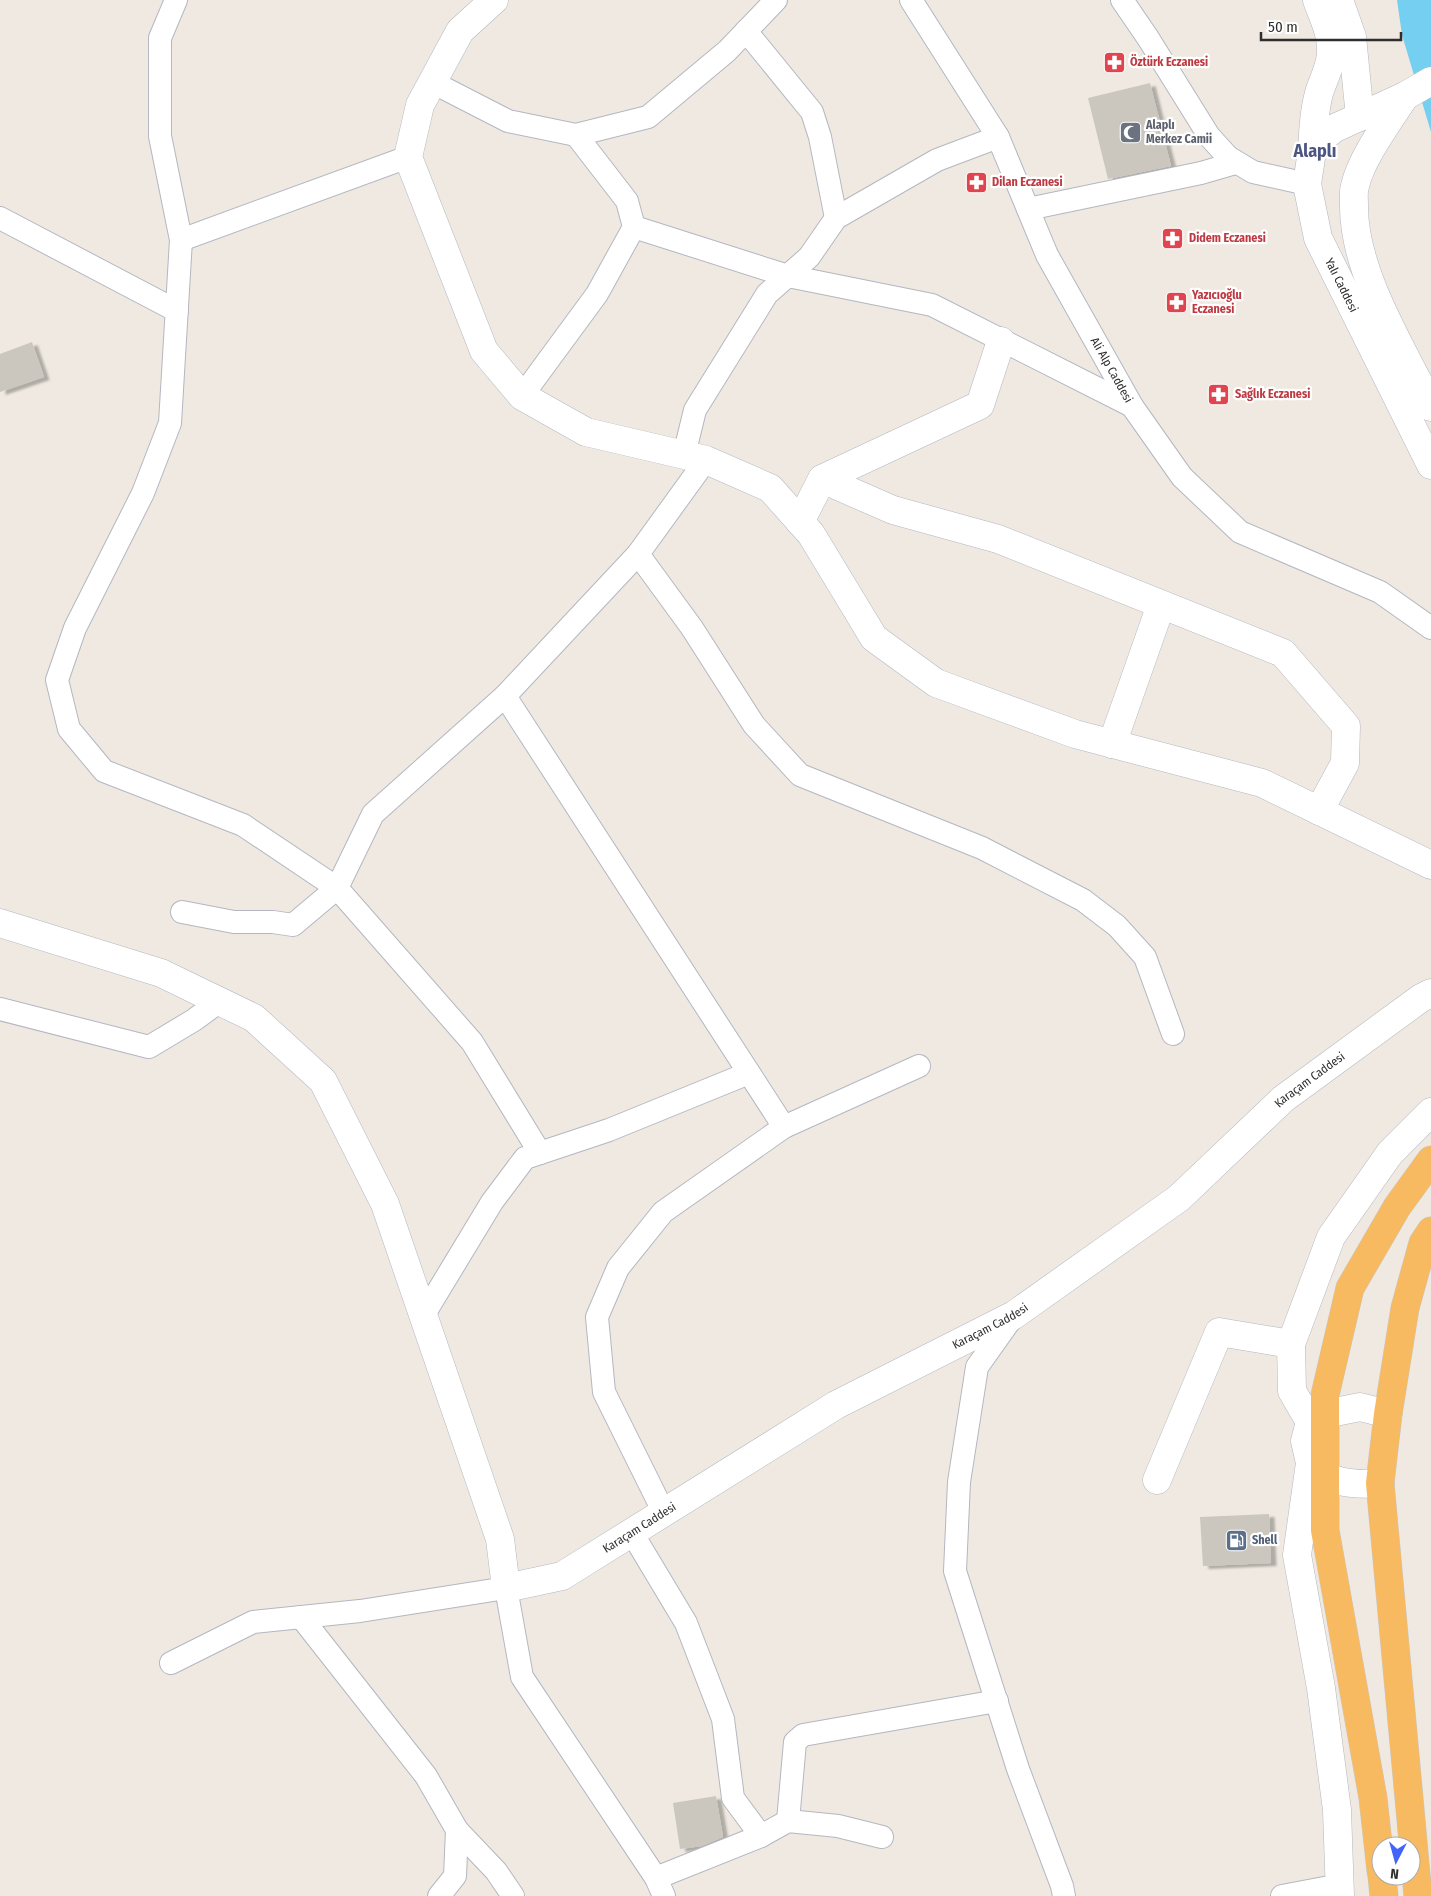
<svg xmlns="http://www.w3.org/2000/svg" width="1431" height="1896" viewBox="0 0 1431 1896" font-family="'Fira Sans Condensed',sans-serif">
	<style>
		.water { fill: #75cff0 }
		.building { fill: #cbc7bf; filter: url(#shadow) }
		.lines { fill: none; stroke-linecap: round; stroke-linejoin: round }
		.minor-casing { stroke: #b4b7c1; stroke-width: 24 }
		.tertiary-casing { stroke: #b4b7c1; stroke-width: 29 }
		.secondary-casing { stroke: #b4b7c1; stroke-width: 29 }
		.trunk-casing { stroke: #c9c9c9; stroke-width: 29 }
		.minor { stroke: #fff; stroke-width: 22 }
		.tertiary { stroke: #fff; stroke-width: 28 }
		.secondary { stroke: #fff; stroke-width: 28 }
		.trunk { stroke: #f8ba60; stroke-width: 28 }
		.labels { text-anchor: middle; stroke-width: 4.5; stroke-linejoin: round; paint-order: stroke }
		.health-label { font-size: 12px; font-weight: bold; fill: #be3a42; stroke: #fff; text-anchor: start }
		.worship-label { font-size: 12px; font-weight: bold; fill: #5b616d; stroke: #fff; text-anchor: start }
		.street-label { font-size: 12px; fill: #2e2e2e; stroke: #fff }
		.service-label { font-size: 12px; font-weight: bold; fill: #4e5e75; stroke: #fff; text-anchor: start }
		.district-label { font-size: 18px; font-weight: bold; fill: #4d5680; stroke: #fff }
	</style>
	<defs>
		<filter id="shadow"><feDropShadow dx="5.5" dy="3" stdDeviation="1" flood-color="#0004"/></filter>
	</defs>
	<rect width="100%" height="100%" fill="#efe9e1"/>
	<path class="water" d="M1397,0H1431V132L1402,35Z"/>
	<g class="building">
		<path d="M1150,83L1171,166L1108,179L1088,98Z"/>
		<path d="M32,342L44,377L0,392V354Z"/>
		<path d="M1269,1514L1271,1563L1203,1566L1200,1517Z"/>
		<path d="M716,1796L723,1837L702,1846L680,1849L673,1803Z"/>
	</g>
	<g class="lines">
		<defs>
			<g id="minor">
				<path d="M176,0L160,38V136L181,240L170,423L143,493L75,628L57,680L69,729L104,771L243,825L337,888L472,1042L540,1153"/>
				<path id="s1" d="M911,0L998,137L1047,255L1132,406L1182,477L1240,532L1380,592L1431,628"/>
				<path d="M1122,0L1148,38L1209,136L1228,157L1253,172L1307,184"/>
				<path d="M746,31L812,112L820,137L836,218"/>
				<path d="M432,82L508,121L576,135L648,117L727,51L776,0"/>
				<path d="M1028,209L1201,173L1232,164L1228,157"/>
				<path d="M0,218L177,311"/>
				<path d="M634,227L788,276L932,305L1132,406"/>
				<path d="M181,240L408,157"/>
				<path d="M522,396L597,294L634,227L627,201L576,135"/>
				<path d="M684,455L695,410L767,294L809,257L836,218L937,160L998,137"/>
				<path d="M638,554L692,628L754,725L800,775L982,848L1083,900L1117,926L1145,957L1173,1034"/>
				<path d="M505,696L784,1127"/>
				<path d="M182,912L234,922H273L293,925L337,888L373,814L505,696L638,554L706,460"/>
				<path d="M0,1009L149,1047L194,1020L220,1001"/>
				<path d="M1014,1315L977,1367L959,1482L955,1571L1018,1769L1062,1886L1064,1896"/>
				<path d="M423,1316L492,1202L525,1158L609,1130L749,1073"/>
				<path d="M664,1513L604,1392L597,1317L618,1268L663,1212L784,1127L919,1066"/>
				<path d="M632,1533L686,1623L723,1719L733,1798L761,1836"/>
				<path d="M301,1617L426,1776L457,1830L455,1876L439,1896"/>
				<path d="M171,1663L253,1622L360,1611L506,1588L522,1677L656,1878L664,1896"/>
				<path d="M788,1821L795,1742L803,1735L997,1701"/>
				<path d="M457,1830L496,1871L513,1896"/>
				<path d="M656,1878L761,1836L788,1821L838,1826L882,1837"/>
				<path d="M1282,1896L1340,1885"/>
			</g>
			<g id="tertiary">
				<path d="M494,0L460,31L420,105L408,157L484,351L522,396L586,432L706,460L770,488L811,534L874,638L936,683L1075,734L1262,783L1431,865"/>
				<path d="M1339,0L1352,37L1360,117"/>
				<path d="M1312,151C1313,131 1314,112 1319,93C1323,80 1331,66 1331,52C1332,34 1323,17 1317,0"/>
				<path d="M822,479L893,510L998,539L1283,653L1346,726L1345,763L1319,811"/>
				<path d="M800,522L822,479L980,405L1001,341"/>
				<path d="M1112,744L1161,605"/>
				<path id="s2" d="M0,923L161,973L254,1018L323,1081L385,1204L500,1539L506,1588L562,1576L836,1405L1014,1315L1179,1198L1283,1099L1421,998L1431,993"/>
				<path d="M1291,1344L1331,1237L1390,1153L1431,1112"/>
				<path d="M1157,1480L1219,1332L1291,1344L1292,1391L1310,1422"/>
			</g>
			<g id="secondary">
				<path id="s3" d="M1431,81L1405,96L1335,128L1322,138L1312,151L1307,184L1318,238L1431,465"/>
				<path d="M1405,96C1389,121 1361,158 1355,186C1353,192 1354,199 1354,205C1353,271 1402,348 1431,407"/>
				<path d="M1310,1463C1327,1484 1355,1485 1380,1483"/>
				<path d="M1340,1896L1337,1810L1321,1688L1297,1555L1310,1463L1305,1441L1310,1422L1325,1414L1360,1407L1388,1414"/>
			</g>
			<g id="trunk">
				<path d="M1381,1871L1373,1798L1325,1530V1395L1350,1288L1397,1207L1431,1160"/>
				<path d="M1382,1876L1384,1896"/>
				<path d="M1418,1896L1380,1483L1388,1414L1405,1308L1423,1243L1431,1231"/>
			</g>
		</defs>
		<use href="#minor" class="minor-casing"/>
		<use href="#tertiary" class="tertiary-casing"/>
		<use href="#secondary" class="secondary-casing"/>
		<use href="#trunk" class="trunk-casing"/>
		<use href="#minor" class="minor"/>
		<use href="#tertiary" class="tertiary"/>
		<use href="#secondary" class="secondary"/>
		<use href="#trunk" class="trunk"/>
	</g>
	<defs>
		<symbol id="pharmacy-square" viewBox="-11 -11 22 22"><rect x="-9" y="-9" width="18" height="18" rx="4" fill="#e0444e" stroke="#fff"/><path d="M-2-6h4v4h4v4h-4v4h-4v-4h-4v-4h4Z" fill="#fff"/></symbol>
		<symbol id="mosque-square" viewBox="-11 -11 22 22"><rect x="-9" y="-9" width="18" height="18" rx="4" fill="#6b7280" stroke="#fff"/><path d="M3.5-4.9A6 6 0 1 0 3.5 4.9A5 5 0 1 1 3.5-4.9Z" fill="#fff"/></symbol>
		<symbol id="fuel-square" viewBox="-11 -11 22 22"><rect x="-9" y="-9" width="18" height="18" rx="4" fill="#5c6f8a" stroke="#fff"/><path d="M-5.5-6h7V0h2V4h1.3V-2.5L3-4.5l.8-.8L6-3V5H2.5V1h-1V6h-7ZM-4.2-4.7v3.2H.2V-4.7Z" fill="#fff"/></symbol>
	</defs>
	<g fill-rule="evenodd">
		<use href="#pharmacy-square" x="1102" y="50" width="25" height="25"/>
		<use href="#mosque-square" x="1118" y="120" width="25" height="25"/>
		<use href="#pharmacy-square" x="964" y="170" width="25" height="25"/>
		<use href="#pharmacy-square" x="1160" y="226" width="25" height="25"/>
		<use href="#pharmacy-square" x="1164" y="290" width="25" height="25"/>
		<use href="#pharmacy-square" x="1206" y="382" width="25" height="25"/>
		<use href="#fuel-square" x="1224" y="1528" width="25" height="25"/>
	</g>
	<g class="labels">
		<g class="health-label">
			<text x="1130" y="66">Öztürk Eczanesi</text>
			<text x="992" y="186">Dilan Eczanesi</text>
			<text x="1189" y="242">Didem Eczanesi</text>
			<text x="1192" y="299">Yazıcıoğlu<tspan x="1192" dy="14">Eczanesi</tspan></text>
			<text x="1235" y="398">Sağlık Eczanesi</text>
		</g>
		<g class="worship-label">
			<text x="1146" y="129">Alaplı<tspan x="1146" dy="14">Merkez Camii</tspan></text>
		</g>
		<g class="street-label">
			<text dy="4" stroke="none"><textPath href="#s3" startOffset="281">Yalı Caddesi</textPath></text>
			<text dy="4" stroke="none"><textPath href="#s1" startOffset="422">Ali Alp Caddesi</textPath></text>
			<text dy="4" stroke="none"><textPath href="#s2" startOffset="1865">Karaçam Caddesi</textPath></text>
			<text dy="4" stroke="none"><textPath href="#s2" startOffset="1460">Karaçam Caddesi</textPath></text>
			<text dy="4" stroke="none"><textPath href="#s2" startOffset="1055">Karaçam Caddesi</textPath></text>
		</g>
		<g class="service-label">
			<text x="1252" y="1544">Shell</text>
		</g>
		<g class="district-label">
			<text x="1315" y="157">Alaplı</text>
		</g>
	</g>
	<g transform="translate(1396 1861) rotate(186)"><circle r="24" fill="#ffffff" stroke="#ababab"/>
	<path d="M0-4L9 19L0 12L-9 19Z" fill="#4264fb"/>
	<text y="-8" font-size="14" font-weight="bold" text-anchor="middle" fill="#2e2e2e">N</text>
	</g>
	<path d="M1261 32v8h140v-8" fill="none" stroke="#2e2e2e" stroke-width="2.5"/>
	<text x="1268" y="32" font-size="15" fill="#2e2e2e" stroke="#ffffff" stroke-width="4" paint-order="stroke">50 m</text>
</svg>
